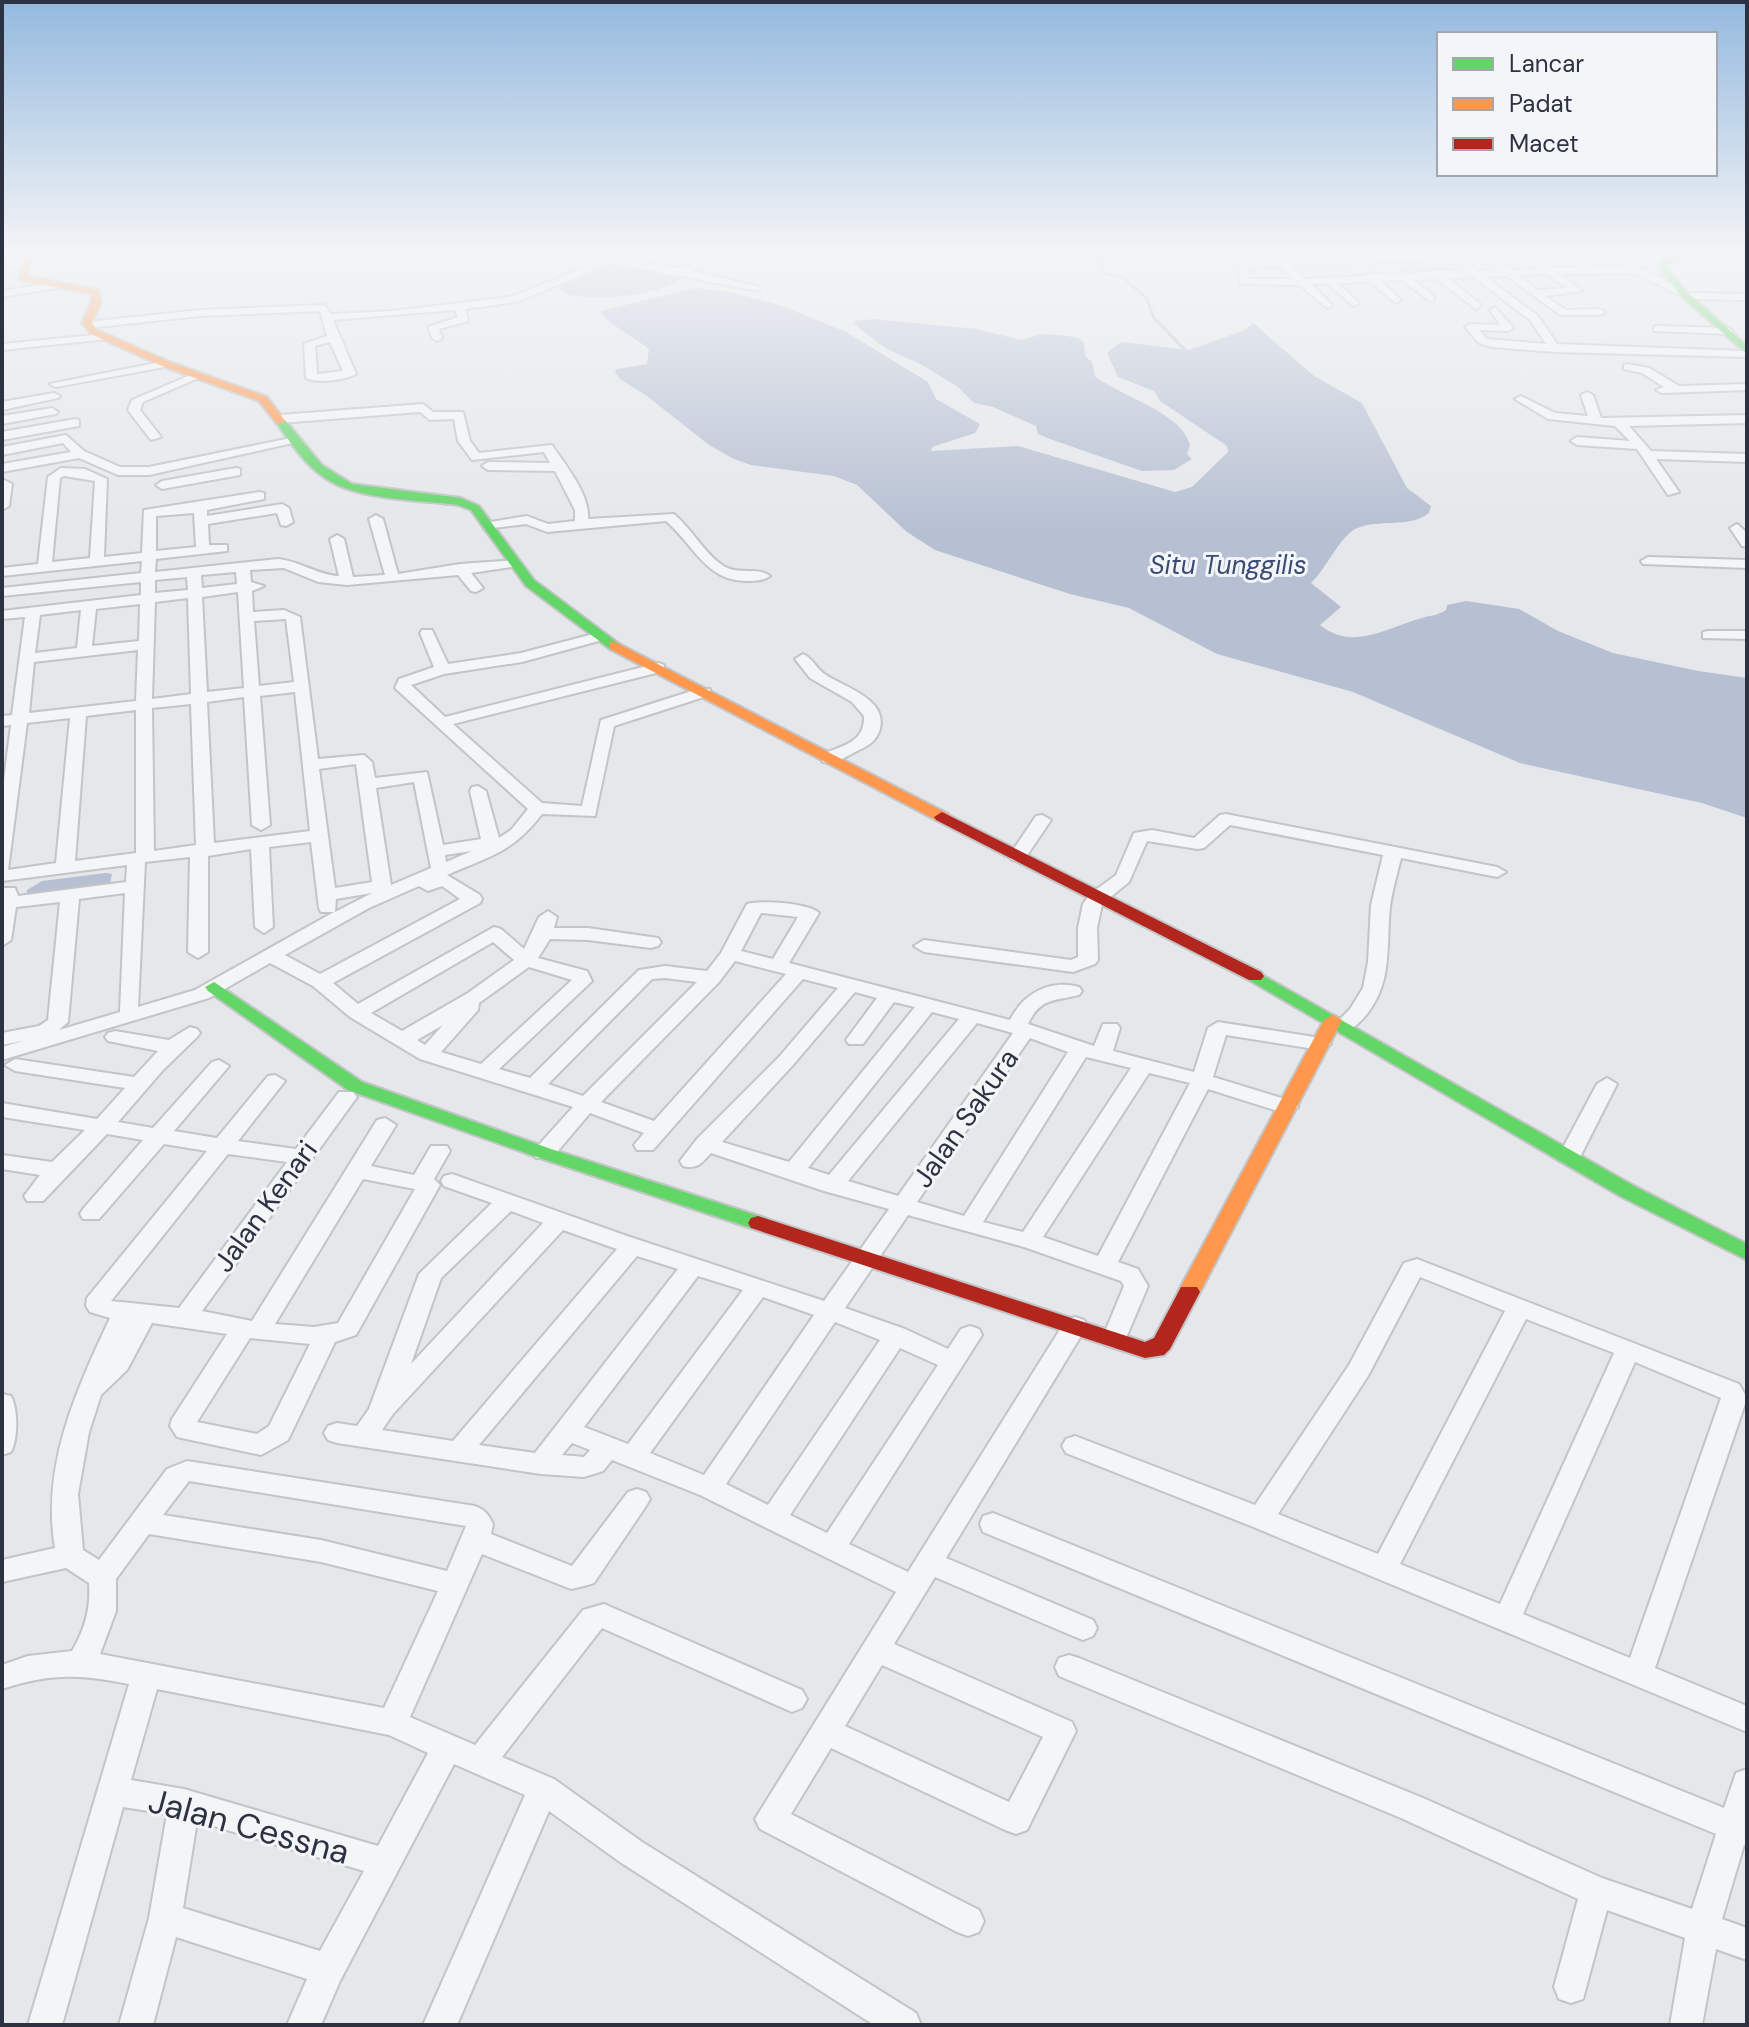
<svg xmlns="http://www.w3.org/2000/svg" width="1749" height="2027" viewBox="0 0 1749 2027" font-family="'DM Sans',sans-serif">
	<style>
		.water { fill: #b6c0d2 }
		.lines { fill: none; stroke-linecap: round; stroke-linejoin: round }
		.stream { stroke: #b6c0d2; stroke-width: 3 }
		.street-casing { stroke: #c2c4c6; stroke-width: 4 }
		.fast-casing { stroke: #c2c4c6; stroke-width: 4 }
		.slow-casing { stroke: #c2c4c6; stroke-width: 4 }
		.jam-casing { stroke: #c2c4c6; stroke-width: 4 }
		.street { fill: #f4f5f6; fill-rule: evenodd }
		.fast { fill: #63d668; fill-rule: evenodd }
		.slow { fill: #ff974d; fill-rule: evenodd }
		.jam { fill: #b3261e; fill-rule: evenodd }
		.labels { text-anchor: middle; stroke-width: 6; stroke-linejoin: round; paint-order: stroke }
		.far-water-label { font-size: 26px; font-style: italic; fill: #394c73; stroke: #f3f5f8 }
		.street-label { font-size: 28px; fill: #2d3242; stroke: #f3f5f8 }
		.near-street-label { font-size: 34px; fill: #2d3242; stroke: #f3f5f8 }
	</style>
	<rect width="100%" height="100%" fill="#e5e7ea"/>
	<g class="water">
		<path d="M613,264H621L682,278C664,295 582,305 561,291L560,287L572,278Z"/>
		<path d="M696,288L730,292L780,305L846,332L928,382L936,399L980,424L975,433L932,447L931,451L1018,446L1175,492L1192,487L1228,452L1227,446L1160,401L1154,391L1118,377L1107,353L1121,342L1189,350L1245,330L1253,323L1314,376L1362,403L1407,488L1431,506L1429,513C1409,529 1378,518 1355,529C1339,538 1326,569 1311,583L1341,607L1320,625C1353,652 1388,627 1422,618C1431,615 1437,616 1446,610L1447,605L1466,601L1519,609L1558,631L1613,653L1698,671L1747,678V818L1702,803L1520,763L1353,692L1217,654L1129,608L1070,594L935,550L907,532L857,485L834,476L751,465L734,459L709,445L647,396L620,379L615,372L617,369L647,364L649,349C636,338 607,324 600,311Z"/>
		<path d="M874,319L977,329L1021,340L1041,334L1060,335L1079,338L1084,343L1085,356L1092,362L1095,376C1120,397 1181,411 1190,445L1187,454L1192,459L1174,470L1142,471L1047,438L1038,434L1036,426L993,407L974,403L958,387L924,366L885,348L854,324L855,321Z"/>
		<path d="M106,873L112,874L110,883L26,897L27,890L42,881Z"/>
	</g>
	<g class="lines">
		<path class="stream" d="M1102,247L1106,254L1097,258L1106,274L1124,278L1147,299L1154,318L1185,350"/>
		<defs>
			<g id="street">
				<path d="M2,247H35L36,248L2,252Z"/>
				<path d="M82,247H104L85,253L184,247L83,259L73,251Z"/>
				<path d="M724,247H737L693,271L759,287V291L611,263L517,302L465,309L468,321L439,329L442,338L437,341L432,338L428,327L458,317L455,310L333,320L356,374C345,380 317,384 306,378L304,344L327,336L320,311L200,316L88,328L83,325L88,322L200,310L324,305L331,314L392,311L511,297L610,257L683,269ZM330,342L343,371L317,374L315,346Z"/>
				<path d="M1213,247C1228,250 1249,248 1262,254L1237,258L1196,248Z"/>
				<path d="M1260,247H1271L1285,260L1453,253L1479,271L1500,270L1472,247H1483L1512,270L1539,269L1510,247H1522L1552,268H1578L1552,247H1563L1591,267H1624L1591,247H1603L1688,293L1747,294V300L1688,299L1634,273L1560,274L1582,291L1545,296L1566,310L1600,309L1605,312L1600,315H1560L1507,276L1486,277L1538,316L1557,344L1747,351V357L1555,352L1492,347L1479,343L1465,327L1470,324L1500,325L1490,310L1495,307L1513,328L1508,331L1479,330L1487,339L1546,344L1530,320L1474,277L1448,278L1480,304L1481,306L1476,309L1437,279L1413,280L1434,296V300L1430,301L1402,280L1381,281L1401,300L1396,303L1370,282L1338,283L1359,303L1354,306L1327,284H1311L1332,305L1327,308L1300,285L1240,284L1239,263L1274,261ZM1451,259L1467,271L1436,270L1406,274L1400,271L1396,275L1369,273L1364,276L1305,279L1291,266ZM1280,266L1293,279H1249L1247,268ZM1547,274L1567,288L1537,290L1519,275Z"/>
				<path d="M1734,247H1745L1747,258Z"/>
				<path d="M25,261L28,266L2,268V262Z"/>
				<path d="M58,282L62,283V287L2,297V291Z"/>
				<path d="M1658,326L1728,328L1733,331L1728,334L1654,331V327Z"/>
				<path d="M104,334L108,335V339L2,350V344Z"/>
				<path d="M166,361L172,364L170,366L56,387L50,384Z"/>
				<path d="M1628,364L1649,368L1679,386L1747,384V390L1662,393L1656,390L1664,387L1642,373L1624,369V365Z"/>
				<path d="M193,374L203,376L143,402L140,410L161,437L151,440L128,410L132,400Z"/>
				<path d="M1587,392L1593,395L1601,418L1747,415V423L1629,426L1651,451L1747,454V462L1656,459L1679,492L1668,495L1637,449L1577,445L1571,441L1577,437L1630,441L1615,426L1548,419L1515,399L1521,396L1555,413L1588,416L1581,395Z"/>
				<path d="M54,393L60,396L58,398L2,410V402Z"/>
				<path d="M423,404L433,412H463L470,441L479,453L552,445C565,465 590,494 588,519L674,514C692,529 703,552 722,565C737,576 757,566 770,576C763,581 755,581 746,581C706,581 693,544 666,521L547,532L526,524L484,529V523L527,516L548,524L575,521V510L555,471L488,470L482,466L488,462L550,463L544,452L472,460L458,441L454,419L430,420L420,412L280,423L274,419L280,415Z"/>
				<path d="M52,408L58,412L56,414L2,424V416Z"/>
				<path d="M75,419L79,420V426L2,440V432Z"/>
				<path d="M66,435L84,451L120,467H149L296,437L302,441L149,475H118L79,458L2,472V464L71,452L63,443L2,455V447Z"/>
				<path d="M61,468L85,469L107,479L104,557L142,553L144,510L259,492L264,493V499L207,510V516L282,504L289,508L293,522L286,526L281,525L277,513L208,524L209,545H227V551L156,559L155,572L278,559C300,561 317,575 339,576L330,539L337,535L344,539L353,577L385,575L369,519L376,515L383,519L398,574L460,564L519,560V566L471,573L483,588L476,592L471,591L458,575L347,585L318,582L284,568L250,570L251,582L264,586L252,591L253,612L284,610L300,617L318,759L364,755L372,762L375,778L427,772L443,845L481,839L470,791L472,787L478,786L486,791L499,838L511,830L528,809L395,688L399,679L434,667L420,633L422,630H432L448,664L521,653L601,632L608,636L606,639L522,662L444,674L411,685L445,717L659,663L664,665V671L453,724L542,803L582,806L601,720L698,689H710V695L614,726L595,816L542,814C512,853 490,856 447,875L480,895L482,899L480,903L333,983L358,1004L494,927L501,929L524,949L539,917L548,911L557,917L554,928H588L658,938L661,942L658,946L651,948L588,940L550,939L538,958L587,971L592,981L499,1069L530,1078L639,970L665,966L707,971L721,953L747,904C763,900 808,903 819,913L789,963L1010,1020C1023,994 1049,979 1079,987L1082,991L1079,995C1054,1001 1040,998 1028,1024L1094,1046L1103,1024H1117L1120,1028L1113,1051L1194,1072L1208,1028L1218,1022L1321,1038L1331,1044L1321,1050L1226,1035L1213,1077L1295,1102L1298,1107L1287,1114L1208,1089L1118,1262L1138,1269L1148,1286L1123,1345L1114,1348L1105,1345L1102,1339L1124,1286L1121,1281L1024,1247L908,1215L845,1308L905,1329L948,1349L961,1329L970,1326L979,1329L982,1335L849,1544L908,1572L1066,1320L1075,1317L1084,1320L1087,1326L946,1558L1093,1620L1097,1628L1093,1636L1083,1640L1073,1636L935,1577L894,1644L1072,1722L1076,1731L1027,1830L1016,1834L1005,1830L831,1748L791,1814L979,1910L984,1921L979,1932L968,1936L957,1932L760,1829L755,1819L896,1592L700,1495L612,1460L603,1471L584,1477L541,1474L337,1443L328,1440L324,1433L328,1426L337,1423L357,1426L369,1409L419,1274L492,1203L444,1186L441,1181L444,1176L452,1174L627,1236L824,1301L889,1209L824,1191L711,1153C702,1163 697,1170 683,1166L680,1161L697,1139L779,1057L838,988L803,979L653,1150H637L634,1145L644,1133L590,1113L552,1158H536L533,1153L536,1148L573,1107L420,1059L350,1017L313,986L270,963L209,998L2,1060V1047L23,1041L2,1045V1033L39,1026L48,1020L60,902L16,907L11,940L2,946L3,888H15L18,896L126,882L127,865L2,881V796L11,725L2,726V716L12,715L25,617L2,619V611L141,595V582L2,596V588L141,573L142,561L2,576V568L38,564L48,477ZM64,476L95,481L90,558L52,562L60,478ZM194,513L196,547L156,551V516ZM236,572L237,584L202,588L201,575ZM187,577L188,590L155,593V580ZM238,592L244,688L207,692L202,597ZM188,598L191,694L152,699L155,602ZM140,604L139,641L92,646L96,609ZM81,610L77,648L35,653L40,615ZM286,619L294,682L259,686L254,621ZM138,650L136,701L29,713L34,662ZM295,692L310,831L214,843L207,702L244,697L252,825L261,830L270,825L260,696ZM191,704L196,845L154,851L152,708ZM136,710V853L75,861L86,716ZM70,718L56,863L8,870L27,723ZM356,764L372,882L335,888L319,769ZM414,782L431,868L391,885L376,788ZM311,842L319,908L321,912H334L195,990L138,1007L145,862L190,857L188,952L198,958L208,952V856L251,849L255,927L264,933L273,927L269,847ZM472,851L446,862L445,855ZM419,886L428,891L442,886L460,899L320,974L285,955L369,908ZM125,893L120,1012L59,1030L68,1022L79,899ZM372,893L335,912L336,899ZM761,913L798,917L773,959L741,951ZM493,942L514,960L468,993L402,1031L371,1013ZM735,961L786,974L654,1121L601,1102L719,982ZM529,967L572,980L481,1064L441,1052L478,1010L479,1003ZM665,978L697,982L583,1096L548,1084L652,979ZM855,992L877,998L846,1040L849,1044H863L894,1002L915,1007L789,1162L722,1142L793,1065ZM932,1012L959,1019L829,1175L808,1168ZM977,1023L1013,1033L898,1196L848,1181ZM443,1025L425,1045L417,1040ZM1030,1038L1068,1052L964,1216L917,1202ZM1086,1057L1131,1068L1023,1232L983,1222ZM1149,1073L1190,1083L1098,1256L1043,1237ZM511,1211L543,1223L411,1364L441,1278ZM563,1230L617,1249L453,1441L382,1430L393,1414ZM637,1256L678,1269L535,1453L479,1445ZM698,1276L743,1290L628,1444L584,1427ZM763,1297L814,1315L704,1475L650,1453ZM835,1322L880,1340L768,1505L726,1484ZM900,1348L938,1365L827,1533L790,1515ZM572,1443L590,1450L584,1457L562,1455ZM882,1665L1043,1737L1009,1802L845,1726Z"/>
				<path d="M236,468L240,469V475L162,489L156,485L162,481Z"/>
				<path d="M2,479L12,484L9,506L2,510Z"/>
				<path d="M1737,524L1747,533V547L1742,546L1730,528Z"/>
				<path d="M1648,557L1747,560V568L1643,564L1641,561Z"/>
				<path d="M1708,631H1747V639L1703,638V632Z"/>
				<path d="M803,654C813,658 816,669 826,675C844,687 888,699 880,729C876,741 870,745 859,750C847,756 836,764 823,762L821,758L823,754C844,745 865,742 864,716L852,702L810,678L795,659Z"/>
				<path d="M1226,814L1497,867L1506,872L1497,877L1401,858C1397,875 1392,891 1390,907C1386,946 1393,981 1367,1014C1360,1022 1353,1030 1343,1032L1333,1026L1350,1009L1363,988L1368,962L1371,905L1383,855L1230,825L1204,848L1198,849L1147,841L1129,882L1102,904L1097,928L1098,960L1095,964L1073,972L924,952L914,946L924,940L1071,960L1078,957V928L1083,904L1090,894L1116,875L1134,833L1152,830L1194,838L1220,815Z"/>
				<path d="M1042,815L1051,820L1024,860L1018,861L1012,860L1009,856L1036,816Z"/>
				<path d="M190,1027L197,1029L200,1033L197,1037L163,1070L118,1122L153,1128L212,1062L219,1060L229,1066L174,1131L217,1138L268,1076L275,1075L285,1081L238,1141L296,1149L339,1092H353L357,1097L202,1311L252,1321L377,1120L385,1118L396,1125L371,1166L414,1175L431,1146H447L450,1151L434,1179L440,1185L356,1335L335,1342L288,1440L261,1455L177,1437L170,1426L172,1419L227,1334L152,1323L127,1370L101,1395L89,1432L78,1494L83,1550L99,1560L167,1469L187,1461L475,1506C485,1510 488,1514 493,1524L491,1534L572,1566L628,1492L637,1489L646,1492L650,1499L646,1506L594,1583L584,1586L571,1589L482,1554L410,1717L475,1745L583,1610L604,1604L802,1690L807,1699L802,1708L792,1712L602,1628L502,1757L554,1779L642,1842L916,2013L921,2025H874L620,1862L549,1811L457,2025H423L525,1795L454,1764L340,1981L321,2025H287L307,1979L176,1937L153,2025H119L149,1918L167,1814L123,1807L62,2025H28L129,1684C80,1674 50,1673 2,1689V1665L28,1656L72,1651C85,1629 91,1608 89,1583L66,1568L2,1582V1560L55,1548C41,1466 76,1391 110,1318L90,1312L86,1306L87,1298L207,1151L164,1144L99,1219H83L80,1214L83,1209L143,1140L107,1134L43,1201H27L24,1196L40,1175L2,1169V1155L52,1162L85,1130L2,1117V1103L97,1119L125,1088L15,1071L5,1065L15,1059L134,1077L158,1051L108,1041L105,1037L108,1033L115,1031L169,1040ZM228,1154L287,1162L179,1308L111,1301ZM363,1179L415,1189L338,1323L314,1327L275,1324ZM250,1338L310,1344L269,1426L257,1434L197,1422ZM189,1481L466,1526L447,1571L321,1540L163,1515ZM149,1534L321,1562L438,1591L384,1708L100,1654L116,1611V1579ZM157,1689L389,1735L428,1753L378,1846L184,1789L131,1780ZM197,1821L364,1871L320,1951L183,1908Z"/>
				<path d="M1607,1078L1617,1084L1580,1157L1577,1162H1561L1558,1157L1597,1084Z"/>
				<path d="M1417,1259L1739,1384L1747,1398L1655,1668L1747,1706V1732L1251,1526L1066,1453L1062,1446L1066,1439L1075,1436L1255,1505L1349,1365L1404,1263ZM1420,1277L1505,1311L1378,1554L1278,1514L1368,1376ZM1526,1319L1614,1353L1500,1604L1400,1564ZM1635,1362L1721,1398L1630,1658L1523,1614Z"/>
				<path d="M2,1394L11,1396C18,1409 18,1439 11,1452L2,1455Z"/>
				<path d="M993,1513L1724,1808L1736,1773L1747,1769V1846L1744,1845L1722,1919L1747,1928V1960L1716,1949L1702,2025H1670L1685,1938L1607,1910L1583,1999L1571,2003L1559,1999L1554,1987L1578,1899L1401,1818L1059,1676L1055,1667L1059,1658L1069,1655L1079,1658L1423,1798L1602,1878L1692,1909L1716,1834L983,1532L980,1524L983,1516Z"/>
			</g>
			<g id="fast">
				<path d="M1694,247H1708L1674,259L1667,267L1686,291L1747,346V354L1680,295L1658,267L1668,255Z"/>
				<path d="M277,420H285L322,465L352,484L461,498L479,506L534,580L622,646L615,650L610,649L526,586L471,510L458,505C420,500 356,500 325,478C304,464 290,442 276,422Z"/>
				<path d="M1255,971L1634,1186L1747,1244V1260L1620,1196L1249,980L1246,976Z"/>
				<path d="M214,982L362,1082L551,1149L765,1218L768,1223L765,1228H751L537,1157L348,1090L208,991L205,987Z"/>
			</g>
			<g id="slow">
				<path d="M27,247H35L27,276L98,290L101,302L92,323L97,330L170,362L267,397L286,422L277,424L259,401L162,366L91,334L82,323L91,302V294L19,280Z"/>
				<path d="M615,642L948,814L950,817L942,822L936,820L610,649V643Z"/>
				<path d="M1333,1015L1342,1020L1200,1292L1197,1297H1181L1178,1292L1324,1020Z"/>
			</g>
			<g id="jam">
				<path d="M942,812L1261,972L1264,976L1261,980H1249L936,820L934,817Z"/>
				<path d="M758,1216L1145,1342L1154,1338L1181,1287H1197L1200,1292L1170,1349L1164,1355L1145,1358L751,1228L748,1223L751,1218Z"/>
			</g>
		</defs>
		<use href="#street" class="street-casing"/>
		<use href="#fast" class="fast-casing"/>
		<use href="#slow" class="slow-casing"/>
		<use href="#jam" class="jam-casing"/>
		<use href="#street" class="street"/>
		<use href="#fast" class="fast"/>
		<use href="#slow" class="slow"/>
		<use href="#jam" class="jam"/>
	</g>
	<linearGradient id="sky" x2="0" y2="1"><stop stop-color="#94b9df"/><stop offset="0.47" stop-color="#f3f4f6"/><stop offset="1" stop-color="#f3f4f6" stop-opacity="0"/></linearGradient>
	<rect width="1749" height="531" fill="url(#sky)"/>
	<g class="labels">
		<g class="far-water-label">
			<text x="1228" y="574">Situ Tunggilis</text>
		</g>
		<g class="street-label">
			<text transform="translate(965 1118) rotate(-55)" y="10">Jalan Sakura</text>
			<text transform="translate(265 1206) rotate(-54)" y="10">Jalan Kenari</text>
		</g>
		<g class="near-street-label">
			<text transform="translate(249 1826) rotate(15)" y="12">Jalan Cessna</text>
		</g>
	</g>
	<rect width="1749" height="2027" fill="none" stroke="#2d3242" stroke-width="8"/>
	<rect x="1437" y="32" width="280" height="144" fill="#f3f5f8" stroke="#a4a7af" stroke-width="2"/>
	<rect x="1453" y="58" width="40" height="12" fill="#63d668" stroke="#a4a7af" stroke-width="2"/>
	<text x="1509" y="72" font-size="24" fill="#2d3242">Lancar</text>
	<rect x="1453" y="98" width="40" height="12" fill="#ff974d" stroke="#a4a7af" stroke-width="2"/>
	<text x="1509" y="112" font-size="24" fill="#2d3242">Padat</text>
	<rect x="1453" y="138" width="40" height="12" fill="#b3261e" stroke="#a4a7af" stroke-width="2"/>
	<text x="1509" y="152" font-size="24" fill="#2d3242">Macet</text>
</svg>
